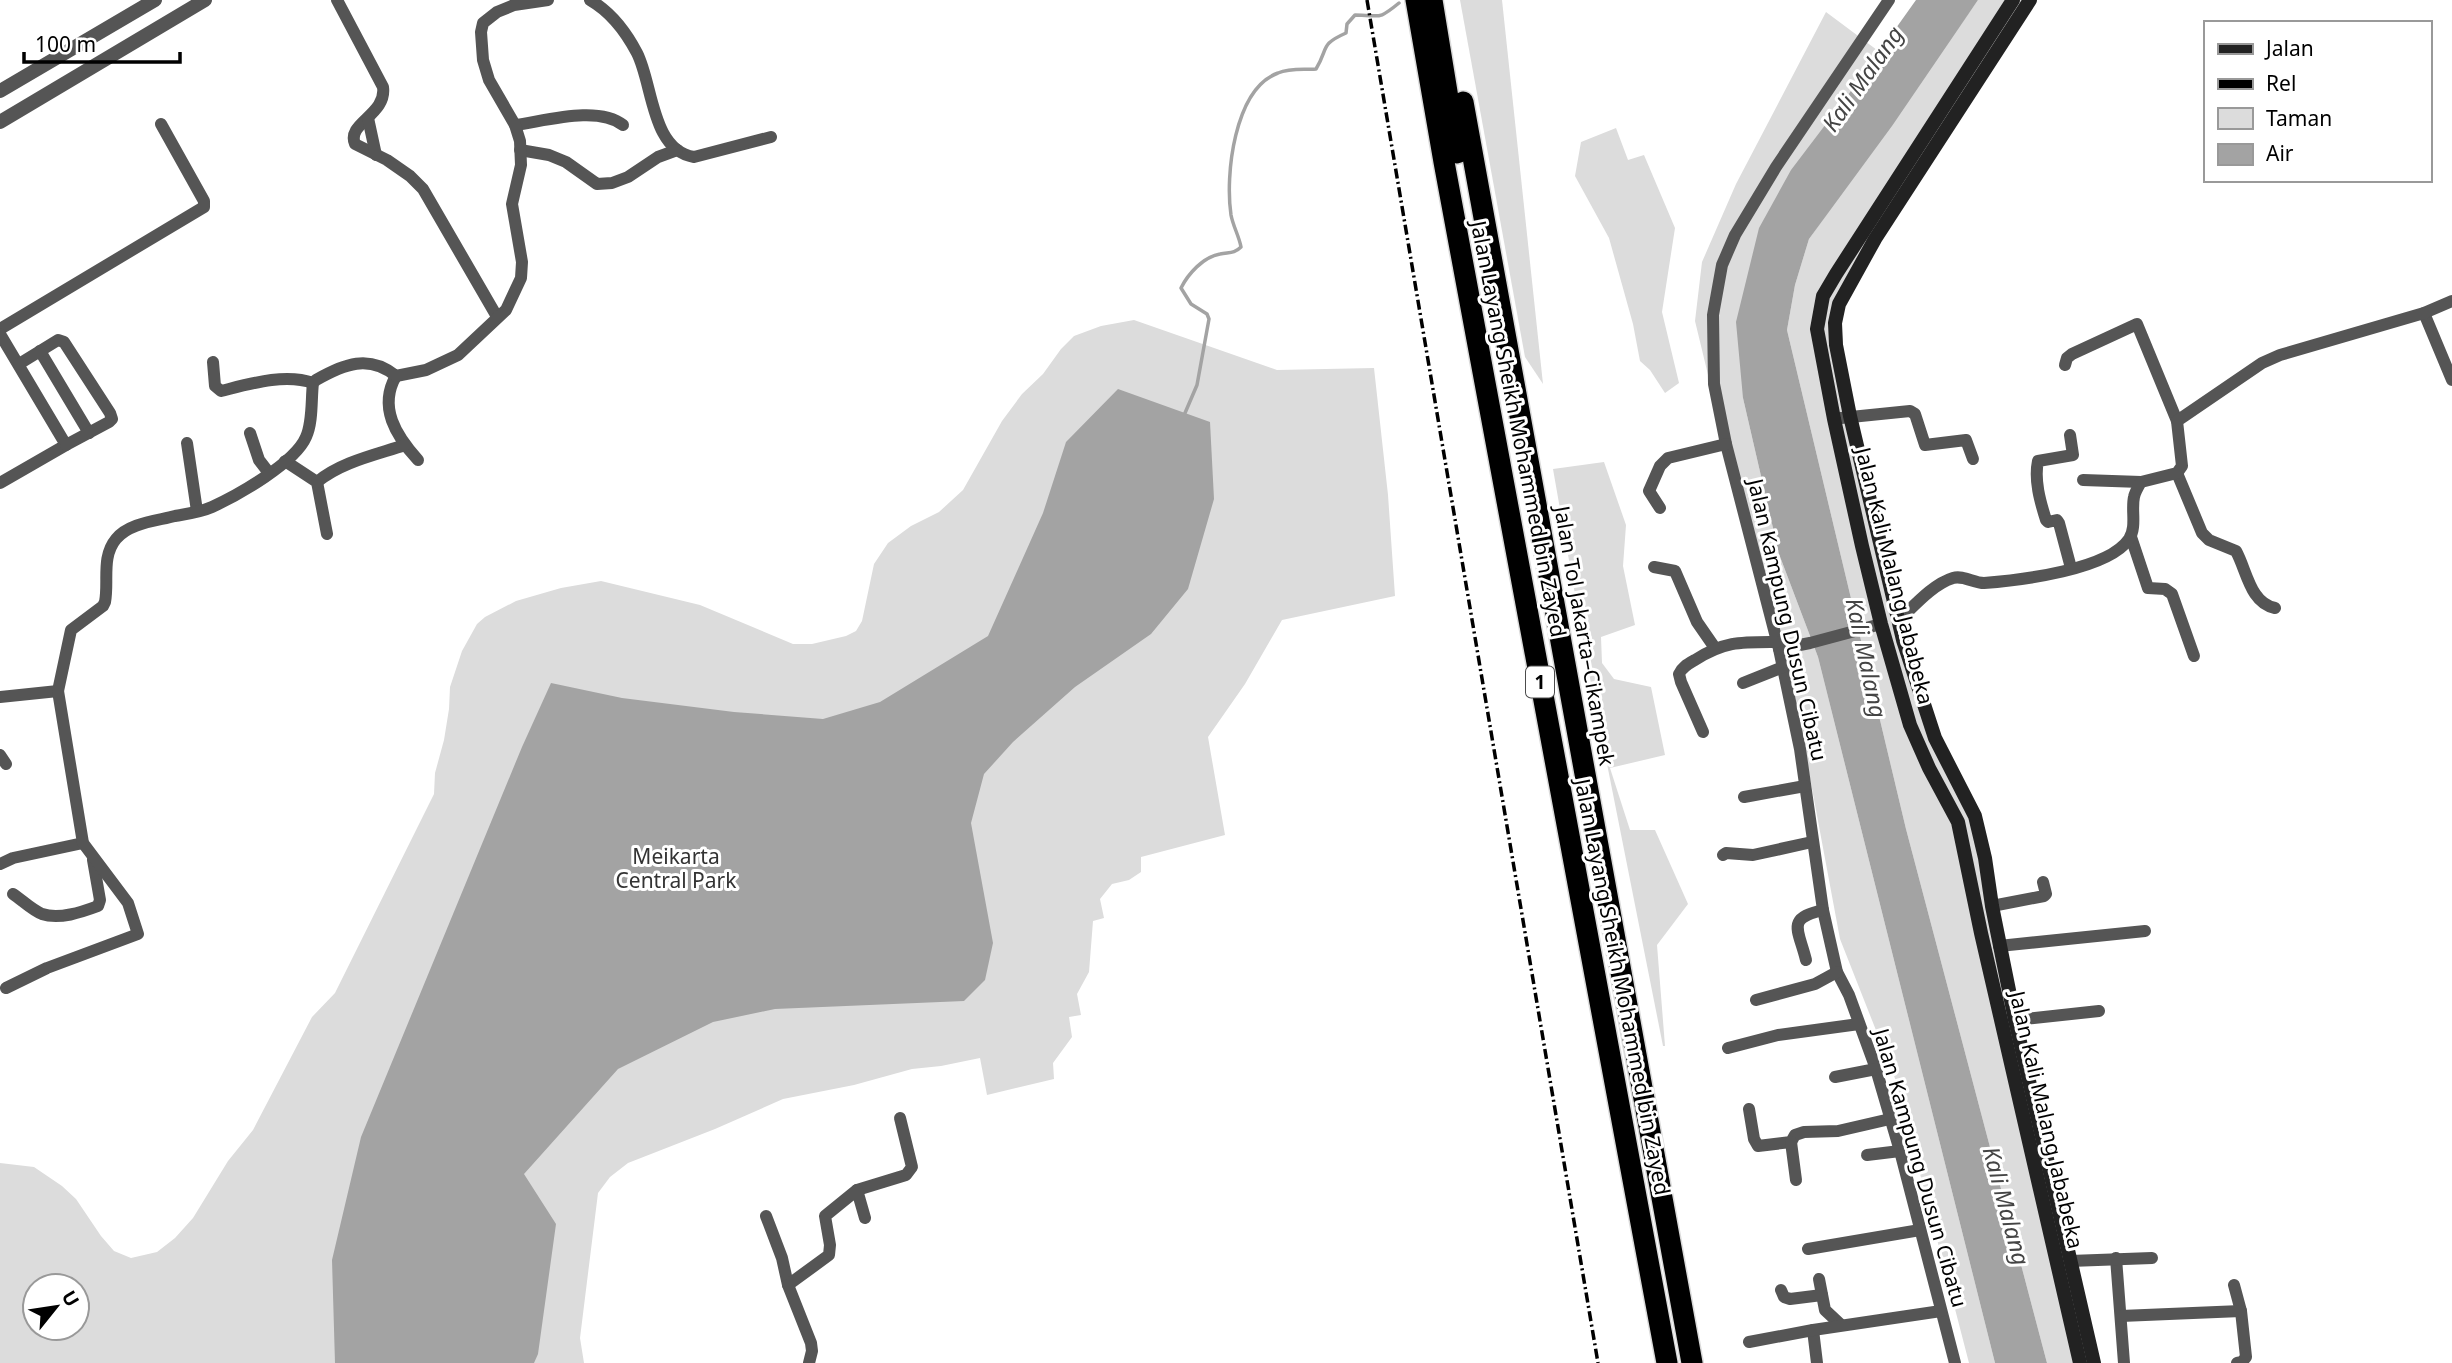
<svg xmlns="http://www.w3.org/2000/svg" width="2452" height="1363" viewBox="0 0 2452 1363" font-family="'Noto Sans',sans-serif">
	<style>
		.green { fill: #dcdcdc; fill-rule: evenodd }
		.water { fill: #a3a3a3 }
		.lines { fill: none; stroke-linecap: round; stroke-linejoin: round }
		.stream { stroke: #a3a3a3; stroke-width: 3.5 }
		.motorway-casing { stroke: #dbdbdb; stroke-width: 24 }
		.minor { stroke: #555; stroke-width: 12 }
		.tertiary { stroke: #555; stroke-width: 14 }
		.secondary { stroke: #222; stroke-width: 14 }
		.motorway { stroke: #000; stroke-width: 21 }
		.rail { stroke: #000; stroke-width: 3.5; stroke-dasharray: 10 3.5 2 3.5; stroke-linecap: butt }
		.labels { text-anchor: middle; stroke-width: 6; stroke-linejoin: round; paint-order: stroke }
		.shield { fill: #fff; stroke: #4c4c4c; stroke-width: 2 }
		.shield-label { font-size: 19px; font-weight: bold; fill: #000 }
		.street-label { font-size: 21px; fill: #000; stroke: #fff }
		.park-label { font-size: 21px; fill: #333; stroke: #fff }
		.water-label { font-size: 23px; font-style: italic; fill: #444; stroke: #fff }
	</style>
	<rect width="100%" height="100%" fill="#fff"/>
	<g class="green">
		<path d="M1460,0H1502L1543,384L1525,357Z"/>
		<path d="M1978,0H2030L1839,304L1850,416L1935,738L1975,816L2094,1363H2047L1906,829L1787,330L1795,285L1809,239Z"/>
		<path d="M1826,12L1881,53L1743,398L1779,554L1818,657L1995,1363H1969L1896,1081L1840,939L1794,692L1724,441L1695,321L1702,262L1736,184Z"/>
		<path d="M1616,128L1628,160L1644,155L1675,228L1662,312L1679,383L1665,393L1650,370L1640,361L1633,324L1609,238L1575,176L1581,142Z"/>
		<path d="M1134,320L1277,370L1374,368L1388,495L1395,596L1282,620L1245,684L1208,737L1225,835L1141,857V872L1129,880L1112,884L1100,899L1104,918L1093,921L1089,972L1077,994L1081,1015L1069,1017L1072,1037L1053,1063L1054,1079L987,1095L980,1058L941,1066L912,1069L854,1085L783,1099L715,1129L628,1163L610,1177L598,1193L580,1338L584,1363H0V1163L34,1167L62,1186L76,1199L101,1236L114,1251L131,1258L157,1252L175,1238L193,1218L228,1161L253,1130L312,1017L335,993L434,794L435,773L444,740L449,709L450,687L462,651L477,624L485,617L516,601L561,588L601,581L700,605L793,644H812L846,636L856,631L862,621L874,564L888,543L911,526L939,512L963,490L1002,421L1022,394L1043,374L1061,349L1074,336L1101,326ZM35,1286H77V1328H35Z"/>
		<path d="M1604,462L1626,525L1623,566L1635,625L1601,637L1602,663L1614,679L1651,687L1665,755L1610,768L1630,830H1655L1688,904L1657,945L1665,1046H1663L1587,663L1553,469Z"/>
	</g>
	<g class="water">
		<path d="M1916,0H1978L1892,126L1809,239L1795,285L1787,330L1906,829L2047,1363H1995L1818,657L1779,554L1743,398L1736,322L1759,228L1791,170L1854,87Z"/>
		<path d="M1118,389L1210,422L1214,499L1188,589L1151,634L1075,687L1013,742L984,774L971,823L993,943L985,980L964,1001L775,1009L713,1022L618,1069L524,1174L556,1224L538,1354L534,1363H335L332,1260L361,1137L522,747L551,683L622,698L734,712L823,719L880,702L988,636L1043,513L1066,442Z"/>
	</g>
	<g class="lines">
		<path class="stream" d="M1185,413L1197,385L1209,319L1207,314L1191,304L1181,288C1188,274 1203,257 1220,254C1229,252 1234,254 1241,247C1239,236 1233,226 1231,215C1225,176 1234,89 1278,73C1290,68 1303,70 1316,69C1329,48 1319,45 1346,33L1347,24L1355,15C1381,15 1377,21 1399,3"/>
		<defs>
			<g id="motorway">
				<path d="M1416,0L1444,162L1667,1363"/>
				<path d="M1432,0L1457,153"/>
				<path d="M1463,102L1692,1363"/>
			</g>
		</defs>
		<use href="#motorway" class="motorway-casing"/>
		<g class="minor">
			<path d="M337,0L383,87C387,115 346,123 355,144L387,160L410,176L423,189L496,315"/>
			<path d="M590,0C611,12 626,32 637,53C653,84 651,150 694,157L771,137"/>
			<path d="M1889,0L1776,167L1735,235L1722,265L1713,315L1714,384L1726,444L1779,649L1800,749L1823,910L1837,972L1849,995L1876,1069L1900,1151L1955,1363"/>
			<path d="M368,118L376,155"/>
			<path d="M515,125C545,121 598,105 623,125"/>
			<path d="M520,150L549,155L566,162L597,184L612,183L628,177L658,157L677,150"/>
			<path d="M2424,313L2452,380"/>
			<path d="M0,329L204,207V201L161,124"/>
			<path d="M0,334L66,445L0,483"/>
			<path d="M40,351L89,433"/>
			<path d="M213,362L215,386L221,391C249,384 285,373 313,383"/>
			<path d="M19,364L58,340L64,342L110,413L112,419L109,422L66,445"/>
			<path d="M2065,365L2067,358L2072,354L2137,324L2177,421"/>
			<path d="M396,376C378,407 396,436 418,460"/>
			<path d="M1841,418L1910,411L1915,414L1925,445L1966,440L1973,459"/>
			<path d="M250,433L259,460L269,473"/>
			<path d="M2070,435L2073,455L2038,461C2034,480 2040,501 2046,520L2048,522L2057,520L2059,523L2071,568"/>
			<path d="M187,443L197,511"/>
			<path d="M285,461L317,482L327,534"/>
			<path d="M2177,473L2202,533L2209,540L2236,551C2247,571 2250,603 2275,608"/>
			<path d="M2083,480L2141,482"/>
			<path d="M317,482C341,462 375,455 405,445"/>
			<path d="M1660,508L1649,491L1660,466L1668,458L1726,444"/>
			<path d="M2131,537L2148,588L2165,589L2172,594L2194,656"/>
			<path d="M1654,567L1675,571L1697,622L1715,648"/>
			<path d="M1899,620C1914,606 1933,584 1953,578C1963,575 1974,583 1984,583C2021,580 2108,570 2129,539C2137,527 2131,510 2134,497C2135,492 2138,487 2141,482L2177,473L2182,466L2177,421L2262,363L2280,355L2424,313L2452,301"/>
			<path d="M1779,649L1810,643L1881,624"/>
			<path d="M1743,683L1783,667"/>
			<path d="M0,697L58,691L71,630L103,606L105,602C109,582 101,557 116,539C129,523 156,521 175,516C187,514 201,512 212,507C238,495 295,463 306,437C313,422 311,399 313,383L316,380C344,364 369,354 396,376L426,370L458,355L506,310L521,278L522,262L512,204L521,165L520,141L515,125L489,80L483,60L481,32L483,23L497,12L514,5L548,0"/>
			<path d="M1703,732L1681,682L1679,674C1682,667 1688,664 1695,660C1725,641 1741,642 1776,642"/>
			<path d="M0,755L6,764"/>
			<path d="M1744,797L1805,786"/>
			<path d="M1723,855L1726,853L1753,855L1812,842"/>
			<path d="M0,864L13,858L83,843"/>
			<path d="M13,894C22,900 32,910 42,914C59,920 82,912 98,906L100,900L93,860"/>
			<path d="M1992,906L2044,896L2046,894L2043,882"/>
			<path d="M1999,946L2145,931"/>
			<path d="M1806,960C1798,928 1786,919 1823,910"/>
			<path d="M6,988L47,968L138,934L128,903L83,843L58,691"/>
			<path d="M1756,1000L1815,984L1837,972"/>
			<path d="M2015,1020L2099,1011"/>
			<path d="M1728,1048L1778,1035L1859,1024"/>
			<path d="M1835,1077L1876,1069"/>
			<path d="M1749,1109L1754,1139L1758,1146L1791,1142L1795,1135L1804,1132L1838,1131L1890,1119"/>
			<path d="M1791,1142L1796,1180"/>
			<path d="M1867,1155L1900,1151"/>
			<path d="M857,1190L906,1175L912,1167L900,1118"/>
			<path d="M766,1216L782,1258L788,1285L811,1343L812,1351L809,1363"/>
			<path d="M1808,1249L1920,1230"/>
			<path d="M2116,1258L2124,1363"/>
			<path d="M2070,1261L2152,1258"/>
			<path d="M1819,1279L1825,1310L1841,1325"/>
			<path d="M788,1285L829,1255L830,1245L825,1216L857,1190L865,1218"/>
			<path d="M2234,1285L2241,1311L2246,1357L2242,1362L2237,1363"/>
			<path d="M1781,1290L1784,1297L1790,1299L1822,1295"/>
			<path d="M2121,1316L2241,1311"/>
			<path d="M1813,1330L1817,1363"/>
			<path d="M1749,1342L1813,1330L1941,1311"/>
		</g>
		<g class="tertiary">
			<path d="M0,91L155,0"/>
			<path d="M0,122L205,0"/>
		</g>
		<g class="secondary">
			<path d="M2013,0L1836,274L1823,296L1817,329L1834,419L1862,546L1881,624L1910,725L1929,768L1958,822L1981,933L2080,1363"/>
			<path d="M2030,0L1875,239L1839,304L1835,323L1836,345L1850,416L1903,640L1935,738L1975,816L1985,858L1992,906L2015,1020L2094,1363"/>
		</g>
		<use href="#motorway" class="motorway"/>
		<path class="rail" d="M1367,0L1598,1363"/>
	</g>
	<g class="labels">
		<rect class="shield" x="1526" y="666.5" width="28" height="31" rx="5"/>
		<g class="shield-label">
			<text x="1540" y="689">1</text>
		</g>
		<g class="street-label">
			<text transform="translate(1518 429) rotate(79)" y="7">Jalan Layang Sheikh Mohammed bin Zayed</text>
			<text transform="translate(1894 576) rotate(76)" y="7">Jalan Kali Malang Jababeka</text>
			<text transform="translate(1787 620) rotate(77)" y="7">Jalan Kampung Dusun Cibatu</text>
			<text transform="translate(1584 636) rotate(80)" y="7">Jalan Tol Jakarta–Cikampek</text>
			<text transform="translate(1622 987) rotate(79)" y="7">Jalan Layang Sheikh Mohammed bin Zayed</text>
			<text transform="translate(2046 1120) rotate(77)" y="7">Jalan Kali Malang Jababeka</text>
			<text transform="translate(1920 1168) rotate(74)" y="7">Jalan Kampung Dusun Cibatu</text>
		</g>
		<g class="park-label">
			<text x="676" y="864">Meikarta<tspan x="676" dy="24">Central Park</tspan></text>
		</g>
		<g class="water-label">
			<text transform="translate(1863 79) rotate(-55)" y="8">Kali Malang</text>
			<text transform="translate(1866 658) rotate(78)" y="8">Kali Malang</text>
			<text transform="translate(2006 1206) rotate(75)" y="8">Kali Malang</text>
		</g>
	</g>
	<rect x="2204" y="21" width="228" height="161" fill="#ffffff" stroke="#999999" stroke-width="2"/>
	<rect x="2218" y="44" width="35" height="10" fill="#222222" stroke="#999999" stroke-width="2"/>
	<text x="2266" y="56" font-size="21" fill="#000000">Jalan</text>
	<rect x="2218" y="79" width="35" height="10" fill="#000000" stroke="#999999" stroke-width="2"/>
	<text x="2266" y="91" font-size="21" fill="#000000">Rel</text>
	<rect x="2218" y="108" width="35" height="21" fill="#dcdcdc" stroke="#999999" stroke-width="2"/>
	<text x="2266" y="126" font-size="21" fill="#000000">Taman</text>
	<rect x="2218" y="144" width="35" height="21" fill="#a3a3a3" stroke="#999999" stroke-width="2"/>
	<text x="2266" y="161" font-size="21" fill="#000000">Air</text>
	<g transform="translate(56 1307) rotate(60)"><circle r="33" fill="#ffffff" stroke="#999999" stroke-width="2"/>
	<path d="M0-5L12 26L0 18L-12 26Z" fill="#000000"/>
	<text y="-10" font-size="19" font-weight="bold" text-anchor="middle" fill="#000000">U</text>
	</g>
	<path d="M24 52v10h156v-10" fill="none" stroke="#000000" stroke-width="3.5"/>
	<text x="35" y="52" font-size="21" fill="#000000" stroke="#ffffff" stroke-width="5" paint-order="stroke">100 m</text>
</svg>
